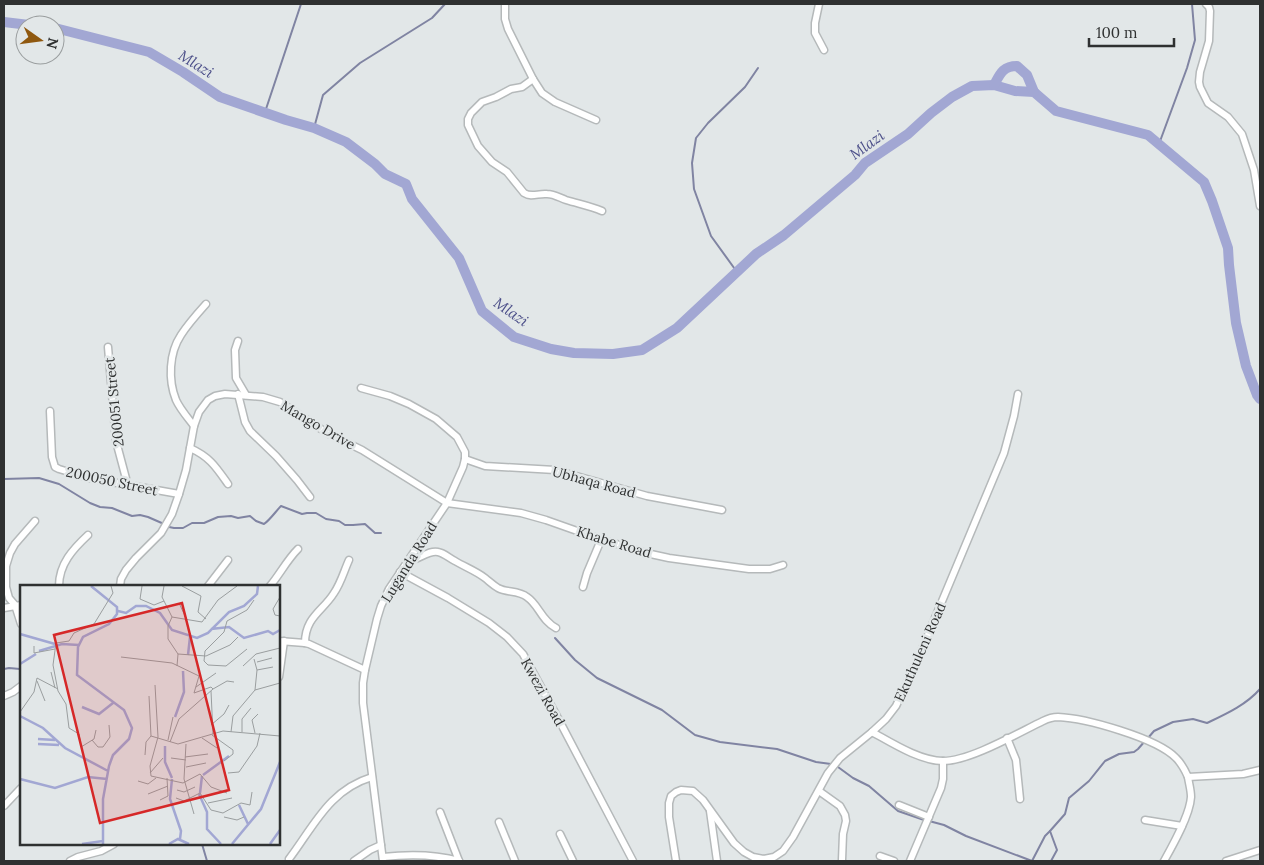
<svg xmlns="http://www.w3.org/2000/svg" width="1264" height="865" viewBox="0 0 1264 865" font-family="Lora,serif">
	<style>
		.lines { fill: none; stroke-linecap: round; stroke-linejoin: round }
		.stream { stroke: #8084a2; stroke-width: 2 }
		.river { stroke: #a2a7d3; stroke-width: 10 }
		.minor-casing { stroke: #b5b9ba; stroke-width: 9 }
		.minor { stroke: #fff; stroke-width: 6 }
		.labels { text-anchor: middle; stroke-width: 5; stroke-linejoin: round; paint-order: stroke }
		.street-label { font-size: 14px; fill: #2f3131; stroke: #e2e7e8 }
		.water-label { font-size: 15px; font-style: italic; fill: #4c4f89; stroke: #e2e7e8 }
		.inset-river { fill: none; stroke: #a2a7d3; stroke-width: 2.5 }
		.inset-road { fill: none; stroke: #9a9e9f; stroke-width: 1 }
		.view { fill: #d62828; fill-opacity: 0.15; stroke: #d62828; stroke-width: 2.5 }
		.inset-edge { fill: none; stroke: #2f3131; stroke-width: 2.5 }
	</style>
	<rect width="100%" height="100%" fill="#e2e7e8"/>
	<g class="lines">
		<g class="stream">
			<path d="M265,112L301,4"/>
			<path d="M314,128L323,95L360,63L432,18L445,4"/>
			<path d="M1159,144L1187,68L1195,40L1192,4"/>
			<path d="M737,272L711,236L694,189L692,163L696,138L708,123L745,87L758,68"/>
			<path d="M4,479L39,478L59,484L90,503L100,507L112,508L132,516L140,515L148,517L164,524"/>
			<path d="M169,527L174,528H183L192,523H204L218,517L231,516L238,518L250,516L256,521L264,524C270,520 276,511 281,506L302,514L307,513H316L326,519L339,521L345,525H353L365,524L375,533H381"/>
			<path d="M555,638L575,660L597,678L662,710L695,735L720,742L777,749L816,762L831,764"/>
			<path d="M4,669L9,668L20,669L21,672"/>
			<path d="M1148,738L1154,731L1173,722L1193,719L1207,723C1226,714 1246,705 1260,689"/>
			<path d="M838,767L853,778L869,786L898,811L924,820"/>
			<path d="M929,821L944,825L966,836L1032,861"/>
			<path d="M202,844L207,861"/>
			<path d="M1032,861L1045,836L1050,831"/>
			<path d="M1051,861L1057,850L1050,831L1065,814L1069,798L1089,781L1105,761L1119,754L1134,752L1138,749L1145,741"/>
		</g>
		<g class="river">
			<path d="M4,22L29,25"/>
			<path d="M55,28L149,52L183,72L220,97L286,120L314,128L346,142L375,164L385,174L406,184L412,199L459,258L482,311L514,337L551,349L574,353L613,354L642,350L677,328L756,254L784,235L855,175L865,163L908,134L931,113L952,97L972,86L994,85L1015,91L1034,92L1056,111L1148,135L1204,182L1212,201L1228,248L1229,265L1236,323L1246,366L1257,395L1260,399"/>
			<path d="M994,85C1000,74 1003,66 1017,66L1027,75L1034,92"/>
		</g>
		<defs>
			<g id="minor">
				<path d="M505,4V19L508,29L533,79L542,93L555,102L596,120"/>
				<path d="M819,4L815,23V33L824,50"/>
				<path d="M1206,4L1209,7L1210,11L1209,41L1200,72L1199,82L1200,87L1208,103L1228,117L1242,134L1254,170L1260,206"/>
				<path d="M533,79L522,87L511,89L496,97L482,102L471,113L468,119V125L478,146L492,162L507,172L524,193C532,198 538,193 547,194C554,194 560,198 566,200C579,204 590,206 602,211"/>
				<path d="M238,341L235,350L236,378L246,395"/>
				<path d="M108,347L116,441L128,486"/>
				<path d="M361,388L390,396L409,404L436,419L457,437L465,452V459L463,467L447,503L389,589L381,606L377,619L365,670L363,683V703L383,861"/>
				<path d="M238,394L245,422L250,431L276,456L297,480L310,497"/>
				<path d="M50,411L52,457L55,467L59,469L89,478L179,494"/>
				<path d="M194,426C188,418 180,409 176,400C168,380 169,353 181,335C188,324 197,314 206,304"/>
				<path d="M190,448C210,457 216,467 228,484"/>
				<path d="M465,459L485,466L555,470L647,496L722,510"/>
				<path d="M408,561C419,560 428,550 438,552C444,553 449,558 455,561C465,567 476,571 485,578C490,582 493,585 498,588C507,593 518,590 527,597C539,605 541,620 556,628"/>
				<path d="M400,572L448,598L489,623L507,637L523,654L560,722L633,861"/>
				<path d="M59,586C59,564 73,549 88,535"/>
				<path d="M120,586L121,579L126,570L136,558L161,533L172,514L179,494L186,470L194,426L199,412L208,400L215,396L225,394L263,397L280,402L327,433L362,450L447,503L521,513L546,520L597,538L646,553L669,558L749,569H770L783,565"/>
				<path d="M208,586L228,560"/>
				<path d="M270,586C280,574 287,560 298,549"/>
				<path d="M583,587L587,573L601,540"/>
				<path d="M4,608L21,605"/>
				<path d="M21,624L15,605L9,598L6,587V566L10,553L15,544L35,521"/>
				<path d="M279,641L305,643L309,644L365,670"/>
				<path d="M305,643C305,617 323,611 334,593C341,583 344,571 349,560"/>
				<path d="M279,677L284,641"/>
				<path d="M4,696L13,692L21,686"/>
				<path d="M872,732C892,743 920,761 943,761C970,761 1018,733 1043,721C1047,719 1053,717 1058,717C1085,718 1157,738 1176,758C1181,763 1185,770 1188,777L1243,774L1260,770"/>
				<path d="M1007,738L1016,760L1020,799"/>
				<path d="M819,791L840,806L845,815L846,821L843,834L842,860"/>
				<path d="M899,805L929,817"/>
				<path d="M4,806L21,788"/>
				<path d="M710,811L717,861"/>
				<path d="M440,812L459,861"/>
				<path d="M1145,820L1182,826"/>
				<path d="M499,822L515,861"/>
				<path d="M560,834L573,861"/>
				<path d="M880,856L894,861"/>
				<path d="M383,857C409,854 434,854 459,861"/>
				<path d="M289,859C314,826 329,790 372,777"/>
				<path d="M70,861L78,857L101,851L114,844"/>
				<path d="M354,861L370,850L381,845"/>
				<path d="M676,861L669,817V803L671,796L676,792L681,790L693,791L703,800L734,843L744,852L753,857L764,859L774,857L783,851L793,837L828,773L840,758L872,732L886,719L896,706L917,661L1004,453L1014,416L1018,394"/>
				<path d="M910,861L941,788L943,779V761"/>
				<path d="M1164,861C1173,845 1190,815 1191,797C1191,790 1189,784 1188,777"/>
				<path d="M1226,861L1260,850"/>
			</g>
		</defs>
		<use href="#minor" class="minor-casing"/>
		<use href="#minor" class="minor"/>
	</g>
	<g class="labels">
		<g class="street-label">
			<text transform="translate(114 402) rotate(-96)" y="5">200051 Street</text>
			<text transform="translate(318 425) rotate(30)" y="5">Mango Drive</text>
			<text transform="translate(112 481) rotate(12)" y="5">200050 Street</text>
			<text transform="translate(594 482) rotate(15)" y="5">Ubhaqa Road</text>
			<text transform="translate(614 542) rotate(17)" y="5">Khabe Road</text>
			<text transform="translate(409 562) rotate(-58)" y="5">Luganda Road</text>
			<text transform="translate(920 652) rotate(-66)" y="5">Ekuthuleni Road</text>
			<text transform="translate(543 692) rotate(61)" y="5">Kwezi Road</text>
		</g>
		<g class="water-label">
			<text transform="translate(196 64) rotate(32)" y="5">Mlazi</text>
			<text transform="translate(867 145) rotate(-36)" y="5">Mlazi</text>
			<text transform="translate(511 312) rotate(35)" y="5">Mlazi</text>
		</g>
	</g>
	<g transform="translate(20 585)">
		<rect width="260" height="260" fill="#e2e7e8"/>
		<path class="inset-river" d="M71,1L97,22V29L89,39L63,52L58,62L57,90L104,125L112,143L109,154L93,170L89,181L83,214V259M98,26L106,28L116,21H126L140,28L152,45L177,53L188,48L209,27L224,21L237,9L238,1M191,44L209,42L224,53L248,46L253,49L260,45M0,49L35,59M19,66L42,59L59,60M168,70L170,52M0,79L16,69M62,122L79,129L93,118M0,131L23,143L45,163L88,186M155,132L164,107L163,86M18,154L35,155M18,159L39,160M145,161V177L152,193M183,190L209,171M0,194L35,203L68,192L87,194M152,194L150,214L161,246L160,254M180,208L182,191M179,209L187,227V244L201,259M219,220L228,239M62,259L83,256M149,259L158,254L169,259M212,259L241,224L260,177M250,259L260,245"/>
		<path class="inset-road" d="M122,1L120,14L134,20L144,16M144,1L142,12L152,32L148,41V54L158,69L157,81M162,1L181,11L178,27L186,34M260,12L253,24L255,30L260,31M159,18L166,33M152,32L182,37L198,15L217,1M14,61V68L35,64M227,64L206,81L188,80L184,76L185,66L204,47L207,36L227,25L234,15M158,69L186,71L210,60L218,52M101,72L152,78L179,91L174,108L191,102L193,104M237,77L252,73M223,81L236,69L260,63M237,85L253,82M31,87L35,103M17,96L25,116M135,100L138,152L130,181L131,191L163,198L180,189L191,202L207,208M176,102L196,88M235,105L260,98M191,106L193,149M129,111L131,151M0,127L14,107L17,93L38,104M191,140L204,129L209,120M76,145L74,154L61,162L59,149L49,143L46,119L38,106L33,80L36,58L49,56L54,48L74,39L93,8L91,1M211,147L213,131L235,105L237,85L234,74M222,147V134L231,123M235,148L232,135L238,129M192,150L213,165V169L204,176M182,153L197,163M72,155L78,162H83L90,152L89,140M148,155L153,132M150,157L159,134L193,104L207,96L214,97M166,159L164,194L174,229M125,170L126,157L131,151L158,159L203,146L260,151M165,172L188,169M151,173L166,175M166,182L186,178M130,188L143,173M208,188L219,187L237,161L240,148M118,196L128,199L136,193M157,205L164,207L175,202M128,209L148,201M156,213L164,216L180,208L191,225L203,228L221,218L230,220L232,207M140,215L148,211L147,193M188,218L212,213M204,232L217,235L224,232"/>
		<path class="view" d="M162,18L209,205L80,238L34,50Z"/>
		<rect width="260" height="260" class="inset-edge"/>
	</g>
	<rect width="1264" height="865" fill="none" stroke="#2f3131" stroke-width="10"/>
	<g transform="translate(40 40) rotate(104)"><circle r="24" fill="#e2e7e8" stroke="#9a9e9f"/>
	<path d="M0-4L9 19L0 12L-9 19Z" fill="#8f580f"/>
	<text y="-8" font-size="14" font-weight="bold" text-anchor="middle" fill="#2f3131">N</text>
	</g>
	<path d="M1089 38v8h85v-8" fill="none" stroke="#2f3131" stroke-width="2.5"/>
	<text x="1096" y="38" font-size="15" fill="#2f3131" stroke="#e2e7e8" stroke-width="4" paint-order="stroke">100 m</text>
</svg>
